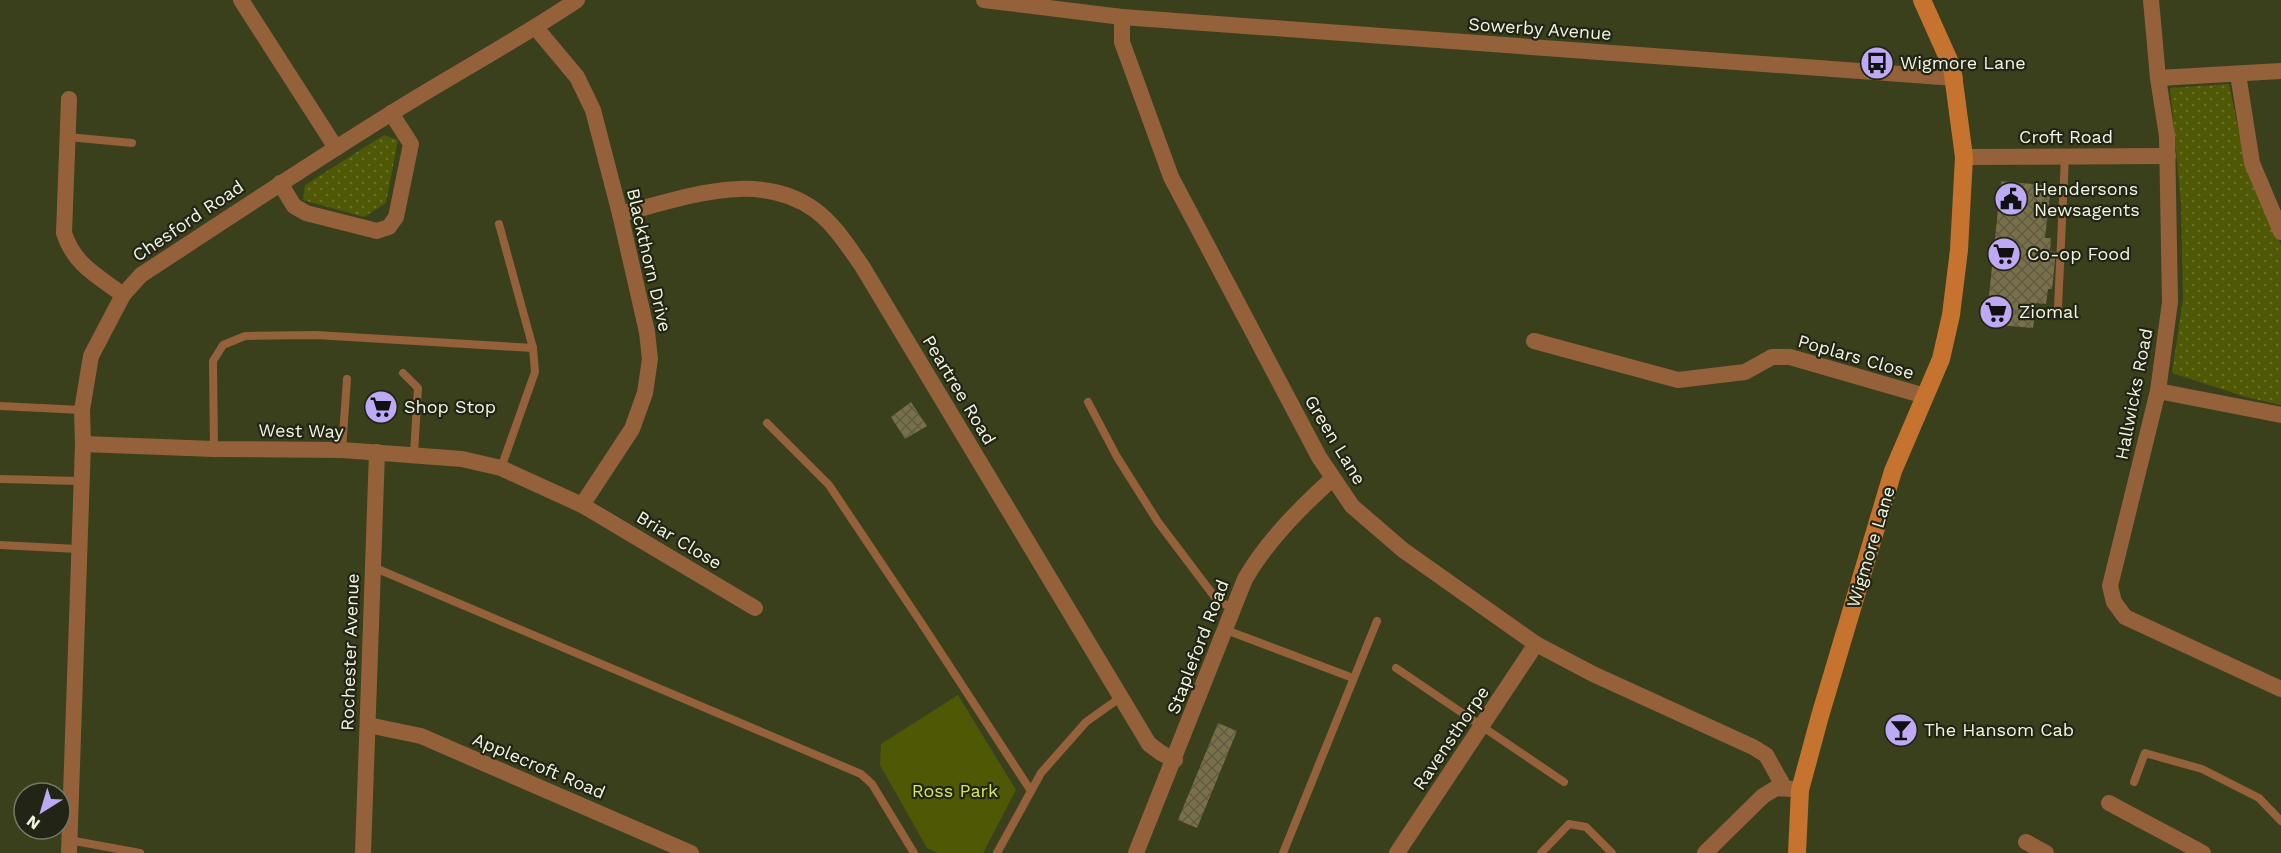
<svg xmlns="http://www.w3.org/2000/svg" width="2281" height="853" viewBox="0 0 2281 853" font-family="'Work Sans',sans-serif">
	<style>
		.grass { fill: url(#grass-dots) }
		.green { fill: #4f5805 }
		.building { fill: url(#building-cross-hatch) }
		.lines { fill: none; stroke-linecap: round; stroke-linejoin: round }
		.lane { stroke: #95613a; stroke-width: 8 }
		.street { stroke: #95613a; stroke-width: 16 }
		.secondary { stroke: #c5732e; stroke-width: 18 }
		.labels { text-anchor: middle; stroke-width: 4.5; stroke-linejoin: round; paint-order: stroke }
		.street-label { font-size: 18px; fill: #f2f6e1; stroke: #222515 }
		.poi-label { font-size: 18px; fill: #f2f6e1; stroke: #222515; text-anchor: start }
		.park-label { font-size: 18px; fill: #d4e85c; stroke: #222515 }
	</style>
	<defs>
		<pattern id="grass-dots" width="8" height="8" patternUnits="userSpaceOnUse" patternTransform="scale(1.5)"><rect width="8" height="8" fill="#4f5805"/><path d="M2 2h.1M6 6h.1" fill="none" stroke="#697129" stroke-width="1.8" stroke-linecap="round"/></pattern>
		<pattern id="building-cross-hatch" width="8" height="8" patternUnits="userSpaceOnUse" patternTransform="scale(1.5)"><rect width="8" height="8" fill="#797049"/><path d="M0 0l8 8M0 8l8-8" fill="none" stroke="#5f5b46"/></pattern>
	</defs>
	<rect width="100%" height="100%" fill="#3a401c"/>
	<g class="grass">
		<path d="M2229,84L2245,162L2281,245V405L2246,397L2172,373L2183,299L2181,203L2170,88Z"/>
		<path d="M384,135L398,140L386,203L364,217L303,200L305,185Z"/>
	</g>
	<path class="green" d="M958,695L1016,790L983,853H938L927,848L880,765L881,744Z"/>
	<g class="building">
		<path d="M2001,181L2051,186L2045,238H2051L2050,251L2056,252L2052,289H2048L2046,304L2036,303L2033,328L1986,324Z"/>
		<path d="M911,402L927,426L905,439L891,417Z"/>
		<path d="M1218,723L1237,731L1197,828L1178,820Z"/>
	</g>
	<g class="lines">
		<g class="lane">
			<path d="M68,137L132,143"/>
			<path d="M499,224L533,348L535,372L501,468"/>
			<path d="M2058,307L2065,157"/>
			<path d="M403,373L418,388L414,454"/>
			<path d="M1088,402L1117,457L1158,522L1217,600L1234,609"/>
			<path d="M0,406L82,410"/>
			<path d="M767,423L829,485L924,627L1031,791"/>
			<path d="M214,449L213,361L223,345L245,336L316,335L533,348"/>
			<path d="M342,450L347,379"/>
			<path d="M0,479L80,481"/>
			<path d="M0,545L78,549"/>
			<path d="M373,567L861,774L872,784L914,853"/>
			<path d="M1226,630L1353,678"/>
			<path d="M1396,668L1564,782"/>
			<path d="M2134,782L2145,753L2202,769L2259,798L2281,821"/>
			<path d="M69,840L140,853"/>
			<path d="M997,853L1041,773L1086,722L1121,697"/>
			<path d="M1283,853L1377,621"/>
			<path d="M1541,853L1569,824L1586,827L1612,853"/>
		</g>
		<g class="street">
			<path d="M241,0L336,148"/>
			<path d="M984,0L1122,17L1955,78"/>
			<path d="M2151,0L2158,78L2167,136L2170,302L2158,391L2110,586L2114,602L2125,617L2281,689"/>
			<path d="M1122,17V42L1171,177L1319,457L1352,506L1403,550L1536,644L1593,674L1753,747L1766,755L1784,787"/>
			<path d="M536,28L577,77L593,110L620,214L647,332L650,359L645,393L632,429L582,505"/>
			<path d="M2238,74L2252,163L2281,232"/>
			<path d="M2158,78L2281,71"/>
			<path d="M69,99L64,233C74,265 98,276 123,295"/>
			<path d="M1964,157L2168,156"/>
			<path d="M280,183L294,206L306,213L377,231L389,227L396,217L411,144L391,113"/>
			<path d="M620,214C682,199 757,168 815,210C834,224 848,246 862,266L1149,744L1161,753L1175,760"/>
			<path d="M1534,341L1678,380L1745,372L1772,357H1790L1925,396"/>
			<path d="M2158,391L2281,415"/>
			<path d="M83,444L214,449L342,450L462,459L501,468L582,505L755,608"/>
			<path d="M368,725L421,736L691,853"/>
			<path d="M2109,803L2203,853"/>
			<path d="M2026,842L2046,853"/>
			<path d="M69,853L83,444L82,410L91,356L123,295L141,275C224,221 306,166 390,114C452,75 516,41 577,0"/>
			<path d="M363,853L377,452"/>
			<path d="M1136,853L1245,579C1267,541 1300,508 1332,479"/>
			<path d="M1397,853L1536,644"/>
			<path d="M1705,853L1763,796L1776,788L1793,789"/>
		</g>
		<path class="secondary" d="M1797,853L1800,790L1820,716L1893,471L1941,359L1951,315L1959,250L1964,157L1952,67L1922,0"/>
	</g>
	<defs>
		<symbol id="bus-disc" viewBox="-11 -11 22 22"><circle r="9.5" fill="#bea9f5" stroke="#222515"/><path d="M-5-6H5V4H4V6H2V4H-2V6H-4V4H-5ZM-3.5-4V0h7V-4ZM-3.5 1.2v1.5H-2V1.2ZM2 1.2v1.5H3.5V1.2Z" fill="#111"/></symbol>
		<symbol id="civic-disc" viewBox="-11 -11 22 22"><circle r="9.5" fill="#bea9f5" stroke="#222515"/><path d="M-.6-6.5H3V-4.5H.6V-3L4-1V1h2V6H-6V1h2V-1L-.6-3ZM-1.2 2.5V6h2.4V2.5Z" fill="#111"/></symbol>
		<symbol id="supermarket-disc" viewBox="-11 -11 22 22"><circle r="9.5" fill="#bea9f5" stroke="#222515"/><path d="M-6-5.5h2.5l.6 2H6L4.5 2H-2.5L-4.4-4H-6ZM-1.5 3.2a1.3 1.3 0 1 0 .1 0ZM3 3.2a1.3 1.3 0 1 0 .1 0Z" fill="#111"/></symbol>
		<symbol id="bar-disc" viewBox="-11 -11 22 22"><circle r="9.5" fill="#bea9f5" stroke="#222515"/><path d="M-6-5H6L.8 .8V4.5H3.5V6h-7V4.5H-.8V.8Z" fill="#111"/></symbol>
	</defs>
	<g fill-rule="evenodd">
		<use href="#bus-disc" x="1858" y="44" width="38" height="38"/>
		<use href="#civic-disc" x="1992" y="180" width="38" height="38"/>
		<use href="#supermarket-disc" x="1985" y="235" width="38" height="38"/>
		<use href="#supermarket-disc" x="1977" y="293" width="38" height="38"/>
		<use href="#supermarket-disc" x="362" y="388" width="38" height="38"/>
		<use href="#bar-disc" x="1882" y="711" width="38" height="38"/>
	</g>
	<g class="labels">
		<g class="street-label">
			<text transform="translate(1540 29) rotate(4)" y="6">Sowerby Avenue</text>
			<text x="2066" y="143">Croft Road</text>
			<text transform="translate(188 221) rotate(-34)" y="6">Chesford Road</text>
			<text transform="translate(649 260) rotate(77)" y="6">Blackthorn Drive</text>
			<text transform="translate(1856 357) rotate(16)" y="6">Poplars Close</text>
			<text transform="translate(959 390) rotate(59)" y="6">Peartree Road</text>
			<text transform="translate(2134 394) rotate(-79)" y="6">Hallwicks Road</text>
			<text transform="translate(301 431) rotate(1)" y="6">West Way</text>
			<text transform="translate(1335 440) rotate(59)" y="6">Green Lane</text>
			<text transform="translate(679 540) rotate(31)" y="6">Briar Close</text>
			<text transform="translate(1871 547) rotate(-73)" y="6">Wigmore Lane</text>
			<text transform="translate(1198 647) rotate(-69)" y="6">Stapleford Road</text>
			<text transform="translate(350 652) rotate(-88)" y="6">Rochester Avenue</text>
			<text transform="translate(1451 738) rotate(-56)" y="6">Ravensthorpe</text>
			<text transform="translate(539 766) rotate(23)" y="6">Applecroft Road</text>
		</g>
		<g class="poi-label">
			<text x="1900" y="69">Wigmore Lane</text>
			<text x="2034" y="195">Hendersons<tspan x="2034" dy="21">Newsagents</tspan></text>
			<text x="2027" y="260">Co-op Food</text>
			<text x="2019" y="318">Ziomal</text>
			<text x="404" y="413">Shop Stop</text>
			<text x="1924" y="736">The Hansom Cab</text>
		</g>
		<g class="park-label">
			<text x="955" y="797">Ross Park</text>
		</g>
	</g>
	<g transform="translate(42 811) rotate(217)"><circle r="28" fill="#222515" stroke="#757967" stroke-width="1.5"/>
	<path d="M0-4.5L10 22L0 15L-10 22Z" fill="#bea9f5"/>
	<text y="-9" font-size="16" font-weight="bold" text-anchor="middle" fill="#f2f6e1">N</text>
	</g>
</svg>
